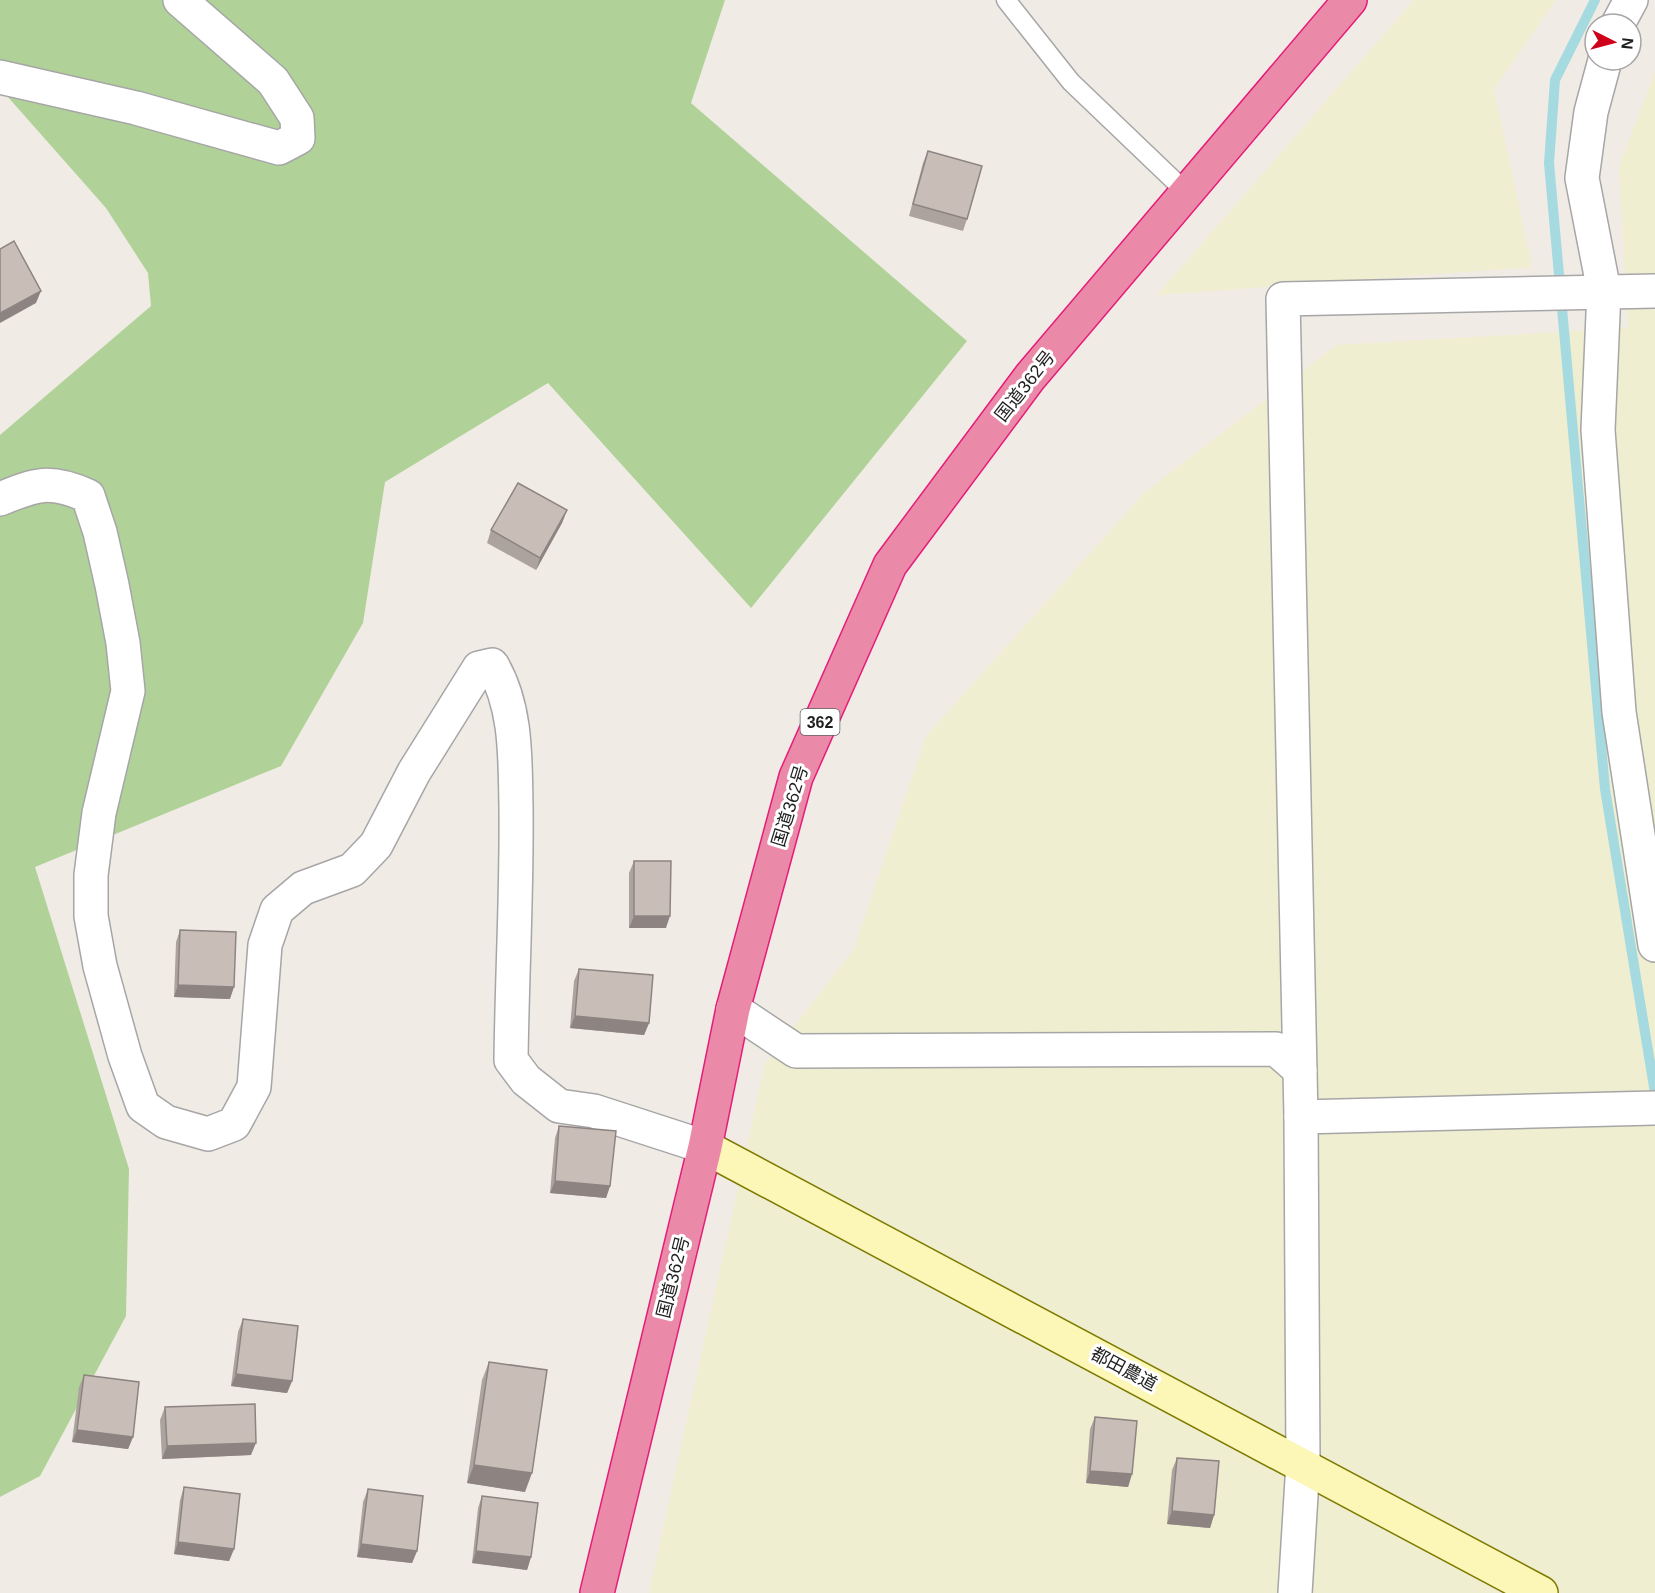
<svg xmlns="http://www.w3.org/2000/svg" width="1655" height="1593" viewBox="0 0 1655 1593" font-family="Arial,'Noto Sans JP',sans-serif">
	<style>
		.farmland { fill: #f0eed0 }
		.forest { fill: #b0d298 }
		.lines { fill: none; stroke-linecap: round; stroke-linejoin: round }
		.stream { stroke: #a4dae0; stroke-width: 10 }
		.lane-casing { stroke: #a6a6a6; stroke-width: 21 }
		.street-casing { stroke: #a6a6a6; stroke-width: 36 }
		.secondary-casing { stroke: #7d7b00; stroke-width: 36 }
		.highway-casing { stroke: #e41d7a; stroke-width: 36 }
		.lane { stroke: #fff; stroke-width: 18 }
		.street { stroke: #fff; stroke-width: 33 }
		.secondary { stroke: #fdf7b7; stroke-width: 33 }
		.highway { stroke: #eb8aa8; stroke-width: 33 }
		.wall { fill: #ada39e }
		.shaded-wall { fill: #8d8481 }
		.building { fill: #c9bdb8; stroke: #8d8481; stroke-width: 1.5 }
		.labels { text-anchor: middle; stroke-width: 6; stroke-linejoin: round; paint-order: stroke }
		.shield { fill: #fff; stroke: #626262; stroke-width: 1.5 }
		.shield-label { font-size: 16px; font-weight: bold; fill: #1f1f1f }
		.street-label { font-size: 18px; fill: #1f1f1f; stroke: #fff }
	</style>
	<rect width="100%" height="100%" fill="#f1ebe5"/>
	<g class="farmland">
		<path d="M1414,0H1556L1494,89L1532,267L1157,295Z"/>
		<path d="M1655,72V1593H1526L1368,1506L1501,1593H649L765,1064L854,949L926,736L1145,492L1337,345L1628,328L1619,167Z"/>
	</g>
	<path class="forest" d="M0,0H725L691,103L967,341L751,608L548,383L385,482L363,623L281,766L35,867L129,1169L126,1316L40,1476L0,1497V435L151,306L148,273L106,208L0,88Z"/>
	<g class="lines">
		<path class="stream" d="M1595,0L1555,80L1549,163L1605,789L1655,1093"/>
		<defs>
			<path id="lane" d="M1006,0L1071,82L1186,192"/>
			<g id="street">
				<path d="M1618,24L1631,0"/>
				<path d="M1605,60L1591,112L1582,178L1604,291L1598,430L1619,712L1655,945"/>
				<path d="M0,77L136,108L279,148L298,138L297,118L273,81L180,0"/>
				<path d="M0,499C36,484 50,479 88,496L100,532L112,585L123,643L128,691L99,813L91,875V916L100,966L125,1056L143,1106L166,1122L208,1134L234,1124L254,1087L265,945L277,910L303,888L352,870L376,845L414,772L479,668L492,665C517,707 515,759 516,807C517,892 512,976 511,1060L526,1080L559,1106L594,1111L705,1147"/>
				<path d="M733,1009L796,1051L1276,1049L1300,1070"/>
				<path d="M1301,1117L1655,1108"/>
				<path d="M1295,1593L1303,1463L1301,1117L1283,299L1655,291"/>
			</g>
			<path id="secondary" d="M705,1147L1541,1593"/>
			<path id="highway" d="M597,1593L705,1147L733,1009L796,777L890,565L1030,377L1350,0"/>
		</defs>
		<use href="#lane" class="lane-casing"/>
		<use href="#street" class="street-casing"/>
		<use href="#secondary" class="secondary-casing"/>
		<use href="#highway" class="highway-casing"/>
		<use href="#lane" class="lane"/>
		<use href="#street" class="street"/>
		<use href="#secondary" class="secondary"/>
		<use href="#highway" class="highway"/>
	</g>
	<g class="wall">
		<path d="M928,151L967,219L963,231L909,216L923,163Z"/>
		<path d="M567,510L562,523L536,570L487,543L491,530Z"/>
		<path d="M634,861L666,928H629V873Z"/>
		<path d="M180,930L230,999L174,997L176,942Z"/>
		<path d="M579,969L649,1023L644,1035L570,1028L574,981Z"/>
		<path d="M559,1126L610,1186L606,1198L550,1193L555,1138Z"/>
		<path d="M243,1319L292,1381L287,1393L231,1386L238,1332Z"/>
		<path d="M489,1362L525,1492L467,1483L482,1380Z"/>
		<path d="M84,1375L133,1437L128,1449L72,1442L79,1387Z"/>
		<path d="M165,1407L251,1455L162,1459L160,1420Z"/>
		<path d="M1095,1417L1132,1474L1128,1487L1086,1483L1090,1429Z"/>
		<path d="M1177,1458L1214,1515L1210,1528L1167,1524L1172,1470Z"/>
		<path d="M184,1487L234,1549L229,1561L174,1554L180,1500Z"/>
		<path d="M368,1489L417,1551L412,1563L357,1557L363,1502Z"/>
		<path d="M482,1496L531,1557L527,1570L472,1563L478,1508Z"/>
	</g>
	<g class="shaded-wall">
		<path d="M41,291L36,303L0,323V313Z"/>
		<path d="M567,510L562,523L536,570L540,558Z"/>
		<path d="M634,916H670L666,928H629Z"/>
		<path d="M178,985L234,987L230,999L174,997Z"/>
		<path d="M575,1016L649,1023L644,1035L570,1028Z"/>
		<path d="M555,1181L610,1186L606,1198L550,1193Z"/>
		<path d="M236,1374L292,1381L287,1393L231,1386Z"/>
		<path d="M77,1430L133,1437L128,1449L72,1442Z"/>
		<path d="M256,1443L251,1455L162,1459L167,1446Z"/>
		<path d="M474,1465L532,1473L525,1492L467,1483Z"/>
		<path d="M1090,1471L1132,1474L1128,1487L1086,1483Z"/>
		<path d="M1172,1511L1214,1515L1210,1528L1167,1524Z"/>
		<path d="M178,1542L234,1549L229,1561L174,1554Z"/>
		<path d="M361,1544L417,1551L412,1563L357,1557Z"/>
		<path d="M476,1551L531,1557L527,1570L472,1563Z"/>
	</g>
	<g class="building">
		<path d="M928,151L982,166L967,219L913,204Z"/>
		<path d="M14,241L41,291L0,313V249Z"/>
		<path d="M518,483L567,510L540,558L491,530Z"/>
		<path d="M634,861H671L670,916H634Z"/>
		<path d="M180,930L236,932L234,987L178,985Z"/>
		<path d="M579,969L653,975L649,1023L575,1016Z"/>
		<path d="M559,1126L616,1131L610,1186L555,1181Z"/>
		<path d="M243,1319L298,1326L292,1381L236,1374Z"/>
		<path d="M489,1362L547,1370L532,1473L474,1465Z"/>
		<path d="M84,1375L139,1382L133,1437L77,1430Z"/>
		<path d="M255,1404L256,1443L167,1446L165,1407Z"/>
		<path d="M1095,1417L1137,1421L1132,1474L1090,1471Z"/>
		<path d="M1177,1458L1219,1461L1214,1515L1172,1511Z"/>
		<path d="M184,1487L240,1494L234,1549L178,1542Z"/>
		<path d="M368,1489L423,1496L417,1551L361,1544Z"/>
		<path d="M482,1496L538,1503L531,1557L476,1551Z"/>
	</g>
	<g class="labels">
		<rect class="shield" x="800.5" y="709" width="39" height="26" rx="4.5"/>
		<g class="shield-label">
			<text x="820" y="728">362</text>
		</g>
		<g class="street-label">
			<text transform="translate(1025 386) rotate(-52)" y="6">国道362号</text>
			<text transform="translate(790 806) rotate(-73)" y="6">国道362号</text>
			<text transform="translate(673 1277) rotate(-76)" y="6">国道362号</text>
			<text transform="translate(1124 1369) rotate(28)" y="6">都田農道</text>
		</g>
	</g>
	<g transform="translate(1613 42) rotate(96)"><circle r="28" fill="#ffffff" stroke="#a5a5a5" stroke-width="1.5"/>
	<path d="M0-4.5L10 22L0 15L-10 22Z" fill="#cf001a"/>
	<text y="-9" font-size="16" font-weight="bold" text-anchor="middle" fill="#1f1f1f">N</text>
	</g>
</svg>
